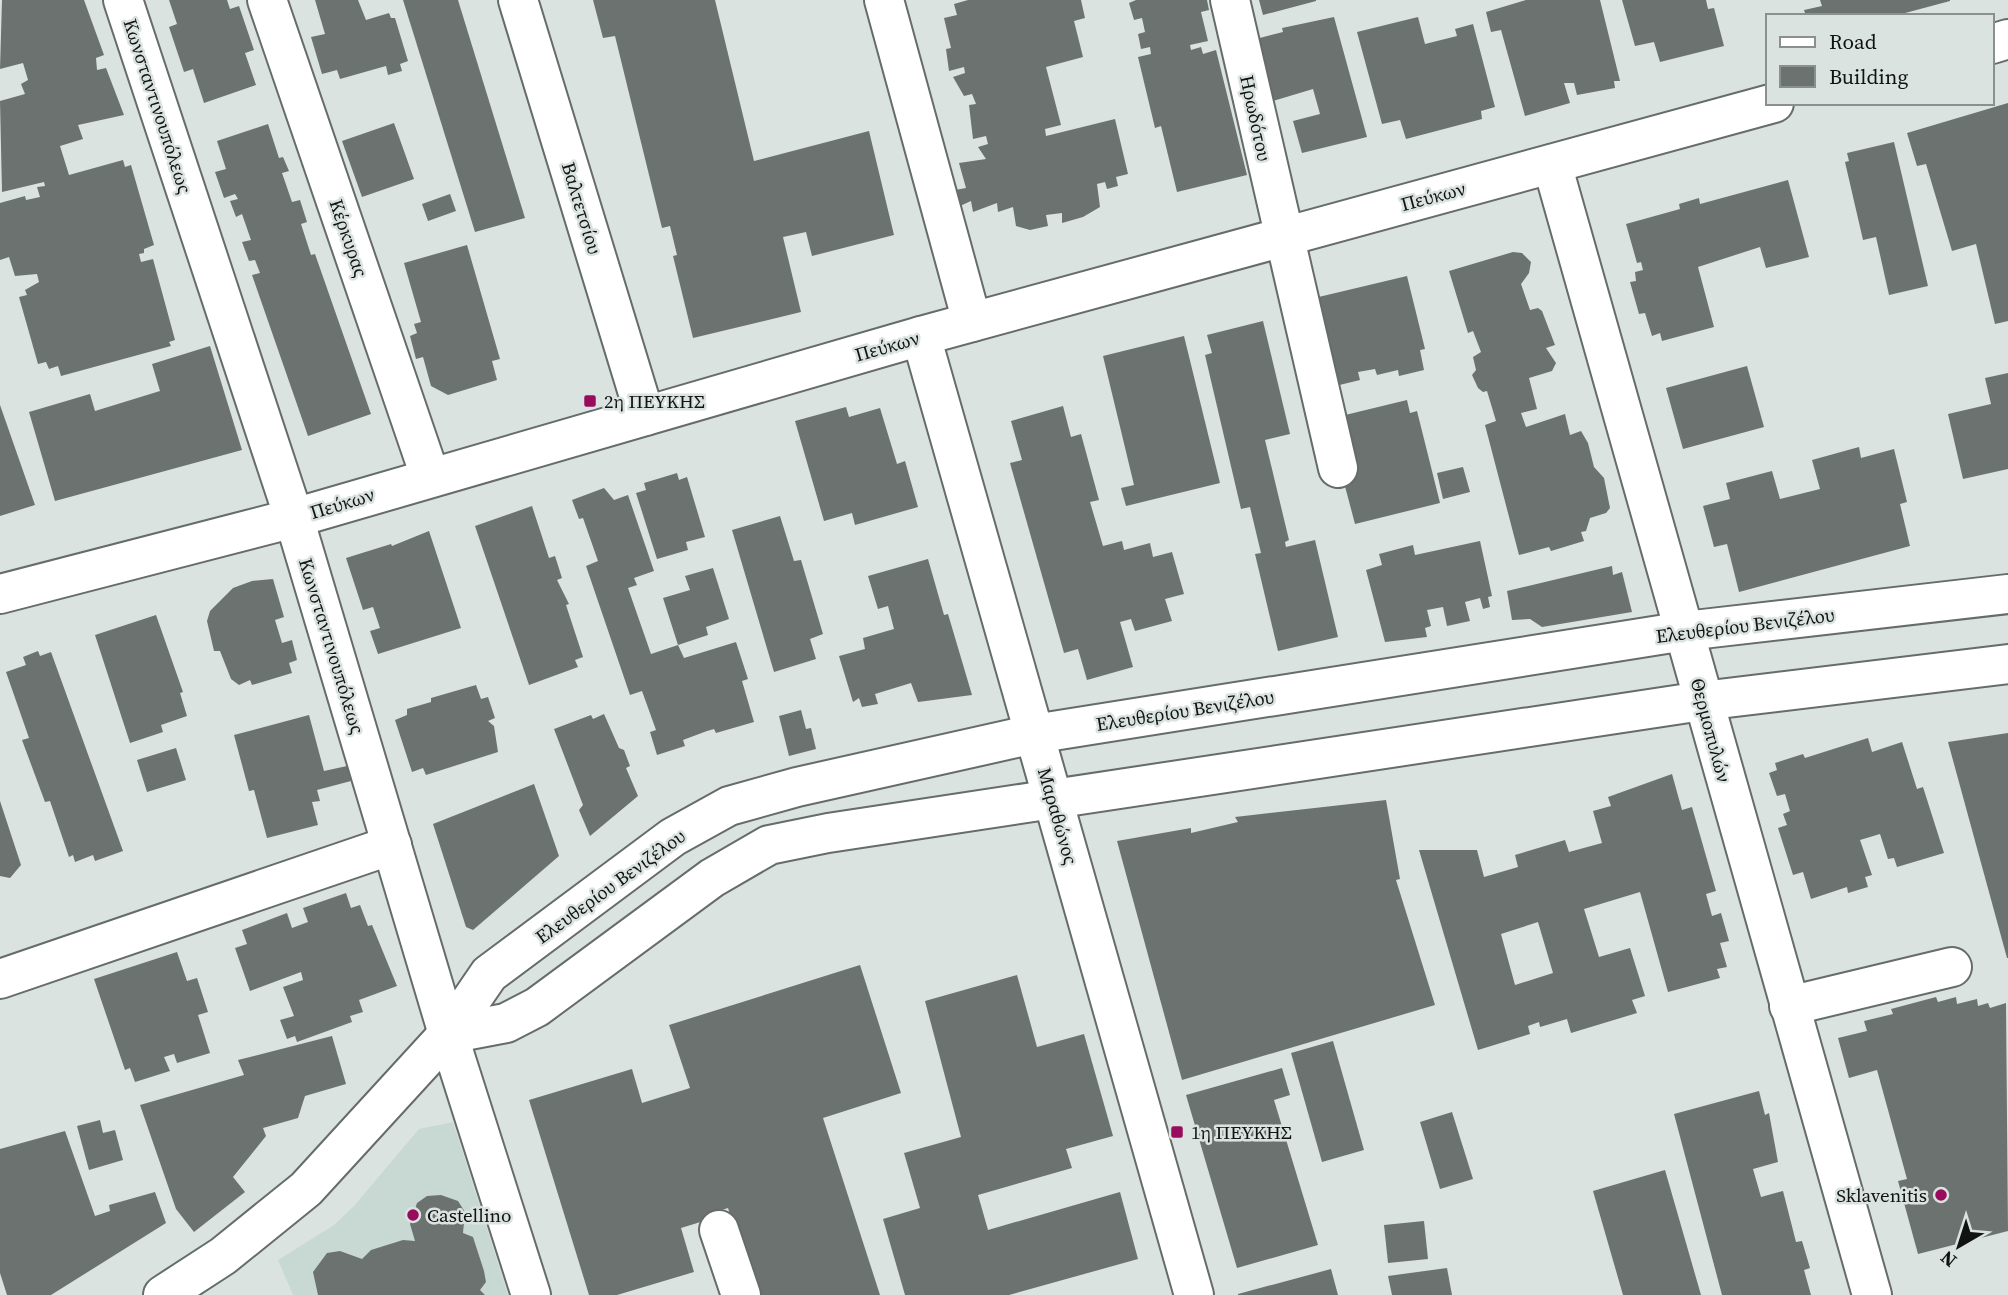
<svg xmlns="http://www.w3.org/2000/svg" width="2008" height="1295" viewBox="0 0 2008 1295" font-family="'Source Serif 4',serif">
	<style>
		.built { fill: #c8d9d3 }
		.building { fill: #6b726f; fill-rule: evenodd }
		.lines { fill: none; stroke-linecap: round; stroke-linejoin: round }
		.minor-casing { stroke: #656c6a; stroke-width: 42 }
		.minor { stroke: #fff; stroke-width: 38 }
		.poi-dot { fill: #990b5d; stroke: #dbe3e0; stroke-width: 2.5 }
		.labels { text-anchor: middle; stroke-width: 5; stroke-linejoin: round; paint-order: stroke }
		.street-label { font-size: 19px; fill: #101312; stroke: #dbe3e0 }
		.poi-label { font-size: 19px; fill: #101312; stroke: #dbe3e0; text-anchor: start }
	</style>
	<rect width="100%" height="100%" fill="#dbe3e0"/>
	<path class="built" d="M453,1122L508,1295H293L278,1260L334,1225L354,1206L419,1129Z"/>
	<g class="building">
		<path d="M2,0H84L104,55L96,58L97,70L106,68L124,115L78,125L83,139L60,146L69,175L123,160L125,167L131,165L154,245L144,249V253L139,254L141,262L153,259L175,340L169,342L171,346L61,376L58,366L49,369L46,362L38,364L19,297L27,295L25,290L39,282L37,274L15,276L9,257L0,260V203L25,196L26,200L40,197L37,187L45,186L44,182L2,192L0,101L25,94L21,84L28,80L23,63L0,69Z"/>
		<path d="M169,0H227L230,9L239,6L254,50L245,53L256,85L204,103L193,69L184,72L169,27L177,24Z"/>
		<path d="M315,0H358L366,20L389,13L391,18H395L408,61L400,64L402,71L388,75L386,66L340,79L337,70L322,74L311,37L325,34Z"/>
		<path d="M403,0H458L525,218L475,232Z"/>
		<path d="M593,0H715L754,161L869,131L894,235L812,256L806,232L783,237L801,312L693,338L673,256L677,255L670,226L662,228L615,36L603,38Z"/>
		<path d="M968,0H1081L1085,18L1074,21L1083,57L1046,67L1061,125L1045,129L1046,136L1115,119L1128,174L1116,177L1118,186L1107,189L1105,182L1097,184L1100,207L1083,217L1062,223V213L1046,215L1048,226L1030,230L1016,226L1013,207L998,212L997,203L973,212L971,201L960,206L955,190L966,188L959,163L986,159L978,147L988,144L986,136L973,139L969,105L976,104L972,94L964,96L953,77L965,73L964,67L949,71L946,49L951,48L944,18L957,15L954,4Z"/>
		<path d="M1136,0H1207L1209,10L1201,12L1208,41L1190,45L1191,50L1201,47L1203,54L1216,50L1247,175L1177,192L1161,126L1155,128L1138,57L1151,54L1150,47L1141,49L1138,34L1145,32L1142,18L1134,20L1129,3Z"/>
		<path d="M1259,0H1316V1L1263,15Z"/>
		<path d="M1526,0H1600L1620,81H1614L1615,88L1577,95L1574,83H1564L1570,103L1525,116L1501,30L1491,32L1486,12Z"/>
		<path d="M1622,0H1706L1708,9L1714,8L1724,46L1660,62L1654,42L1635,46Z"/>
		<path d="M1820,0H1950V1L1894,16H1806L1804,10L1822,6Z"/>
		<path d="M1334,17L1367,137L1302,153L1293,121L1320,114L1313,89L1273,101L1256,39L1283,32L1282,28Z"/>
		<path d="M1418,17L1425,44L1457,36L1455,29L1473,24L1495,107L1481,111L1482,119L1406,139L1400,120L1382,124L1357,32Z"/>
		<path d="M2008,103V321L1995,324L1976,244L1952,251L1926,164L1917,166L1907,133Z"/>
		<path d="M394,123L414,179L362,197L342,141Z"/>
		<path d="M268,124L279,158L283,157L289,171L282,173L292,202L300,200L307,222L301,224L311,255L315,254L371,414L308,436L252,275L260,273L255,260L249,261L242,242L251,240L242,214L236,217L230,201L238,199L235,194L224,198L215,172L226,169L217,141Z"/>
		<path d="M1894,142L1928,286L1889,295L1876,237L1863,240L1845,162L1849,161L1847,153Z"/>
		<path d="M1788,180L1809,257L1766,268L1760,247L1698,267L1714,327L1662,341L1660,333L1652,336L1645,313L1639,314L1630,282L1636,281L1635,272L1643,270L1641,262L1637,263L1626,224L1680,209L1679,204L1699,198L1700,204Z"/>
		<path d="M450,194L456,211L428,221L422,204Z"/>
		<path d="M467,245L500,359L492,361L497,380L448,395L431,386L423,357L416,359L410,336L417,333L414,324L421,322L404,263Z"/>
		<path d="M1513,252L1522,253L1531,262L1529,273L1521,284L1530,310L1538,308L1542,311L1555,345L1546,348L1556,363L1552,371L1529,378L1537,409L1521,413L1526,427L1565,414L1570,435L1581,431L1588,443L1594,467L1604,478L1610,508L1606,513L1590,518L1586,531L1581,532L1584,541L1551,551L1549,547L1519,555L1485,425L1496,421L1487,391L1483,392L1478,388L1472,375L1476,370L1473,357L1481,352L1473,331L1468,333L1449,271Z"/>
		<path d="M1407,276L1425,349L1420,350L1424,370L1399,376L1398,370L1377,375L1375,369L1358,372L1360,380L1327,388L1306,300Z"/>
		<path d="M1263,321L1290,434L1265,440L1289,540L1285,542L1286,547L1315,540L1338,637L1278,651L1255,554L1261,553L1250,507L1241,509L1205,355L1212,353L1207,335Z"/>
		<path d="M1184,336L1220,483L1126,506L1121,488L1134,485L1103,356Z"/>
		<path d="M210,346L242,450L55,501L29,412L90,394L95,411L160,391L152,364Z"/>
		<path d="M1747,366L1764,427L1683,449L1666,388Z"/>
		<path d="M2008,373V469L1963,479L1948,414L1991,404L1985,378Z"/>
		<path d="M1407,400L1410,413L1417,411L1440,503L1355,524L1342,475L1337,417Z"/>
		<path d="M0,405L35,505L0,516Z"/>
		<path d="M1063,406L1071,437L1081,434L1099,500L1090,502L1103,546L1122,541L1124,550L1150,543L1153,557L1172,552L1184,594L1165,599L1172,621L1135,631L1131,619L1120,622L1133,667L1087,680L1078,649L1064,653L1010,463L1022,460L1011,421Z"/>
		<path d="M846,407L849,417L880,408L897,464L905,461L918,507L855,525L852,513L824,521L795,421Z"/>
		<path d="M1859,447L1861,458L1894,449L1907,502L1900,504L1910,546L1739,592L1727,544L1714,547L1703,506L1730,499L1726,483L1772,471L1780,499L1820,489L1812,460Z"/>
		<path d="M1463,467L1470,492L1443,499L1437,473Z"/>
		<path d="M677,473L679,480L687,477L705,537L686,542L688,550L657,559L636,493L646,490L644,483Z"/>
		<path d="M604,488L614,500L628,495L654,571L634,578L637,585L628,588L651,654L678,645L684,658L736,642L748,679L742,681L754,722L716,733L714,729L707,731L683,740L685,746L657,755L650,732L656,730L642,691L630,695L586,566L598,561L583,518L579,519L572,500Z"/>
		<path d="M532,506L549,558L555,556L562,578L557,580L569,604L566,605L583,657L575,660L578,667L529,685L475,526Z"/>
		<path d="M780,516L794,561L801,560L823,634L810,639L816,659L774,672L732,530Z"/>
		<path d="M429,531L461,628L378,654L370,631L380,628L373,607L363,610L346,558L391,544L392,546Z"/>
		<path d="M1480,541L1492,596L1488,597L1490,607L1483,609L1480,598L1465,602L1470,621L1447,626L1443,607L1427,610L1431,626L1425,628L1427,637L1385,642L1366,570L1382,565L1379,554L1413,545L1415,555Z"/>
		<path d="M928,559L944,615L948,614L972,695L918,702L911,683L875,694L878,704L862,707L859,698L853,702L839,656L865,649L863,638L894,629L888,606L878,609L868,576Z"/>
		<path d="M1612,566L1613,575L1622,572L1632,612L1542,627L1530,619L1512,620L1507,591Z"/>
		<path d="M713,568L729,619L706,627L708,635L678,645L663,598L690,590L685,576Z"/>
		<path d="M273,579L284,617L275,620L282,643L292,640L297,660L289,663L292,673L252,685L250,680L239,685L231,679L220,651H214L207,621L210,611L233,588L252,581Z"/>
		<path d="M156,615L183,692L180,693L187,716L161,725L163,732L130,743L95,635Z"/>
		<path d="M38,651L40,656L51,652L123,851L95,861L93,855L75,862L73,855L69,857L50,801L45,802L22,740L29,738L6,672L26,665L23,657Z"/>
		<path d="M476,685L481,699L488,697L495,718L488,721L494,726L498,752L426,775L423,768L412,772L395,720L407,715V709L431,702V698Z"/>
		<path d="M801,710L806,729L811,728L816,749L789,756L779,716Z"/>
		<path d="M604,714L619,748L624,750L630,766L626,768L638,796L590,836L579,810L583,805L554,729L591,715L593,719Z"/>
		<path d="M309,715L324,771L347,766L351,781L317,790L320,801L312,802L318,825L267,838L254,790L249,791L234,735Z"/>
		<path d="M2008,733V958H2007L1948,742Z"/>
		<path d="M1868,738L1872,752L1902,742L1917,789L1923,787L1944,853L1897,867L1894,858L1888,859L1880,834L1860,840L1872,875L1865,877L1868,887L1848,893L1847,887L1811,899L1803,872L1793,875L1778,828L1787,825L1783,814L1790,811L1785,794L1777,796L1769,773L1777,770L1775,763L1803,754L1805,758Z"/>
		<path d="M176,748L186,780L147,792L137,760Z"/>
		<path d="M1672,774L1682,810L1692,807L1716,891L1706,894L1712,916L1721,913L1729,941L1720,943L1727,967L1717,969L1720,978L1668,992L1640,892L1584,909L1599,957L1630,948L1645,996L1632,1000L1637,1013L1571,1033L1567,1019L1540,1027L1539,1022L1528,1026L1530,1034L1478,1050L1419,850H1477L1484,877L1518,867L1515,855L1565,840L1569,852L1602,843L1593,811L1611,806L1608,797ZM1538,922L1553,973L1515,985L1501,934Z"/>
		<path d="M534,784L559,856L473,930L466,927L433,824Z"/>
		<path d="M1386,800L1400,879L1396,880L1435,1005L1182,1080L1117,841L1191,828V833L1238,822L1235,817Z"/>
		<path d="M0,801L21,865L10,878L0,876Z"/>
		<path d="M346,893L351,908L360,905L368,926L372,925L397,986L359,1000L363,1012L350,1016L352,1022L297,1042L295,1036L287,1039L280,1020L294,1016L283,987L303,980L301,972L250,991L235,948L247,944L242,930L287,913L292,928L308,922L303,908Z"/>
		<path d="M177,952L187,981L197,978L208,1012L198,1015L210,1053L177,1063L174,1054L164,1057L170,1071L135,1082L130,1068L125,1070L94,979Z"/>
		<path d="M860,965L901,1093L823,1118L880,1295H756L728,1208L719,1211L720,1216L681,1228L694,1272L617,1295H589L529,1100L632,1069L642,1103L690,1088L669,1025Z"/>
		<path d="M1017,975L1037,1047L1084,1034L1113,1136L1066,1149L1072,1168L978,1195L988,1230L1120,1192L1138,1259L1009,1295H905L883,1219L920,1208L904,1153L961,1137L925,1001Z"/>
		<path d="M1936,997L1938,1002L1956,997L1957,1004L1977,999L1978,1006L1988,1003L1990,1008L2006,1003L2008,1231L1918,1254L1898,1181L1907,1179L1877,1070L1849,1078L1838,1038L1867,1031L1864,1021L1893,1014L1891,1009Z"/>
		<path d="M332,1036L346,1084L305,1096L298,1118L263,1128L266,1136L233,1177L245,1192L194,1232L176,1209L140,1105L244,1075L238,1060Z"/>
		<path d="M1333,1041L1364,1150L1322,1162L1291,1053Z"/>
		<path d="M1282,1068L1290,1095L1274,1100L1318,1245L1237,1268L1186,1095Z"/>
		<path d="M1759,1091L1765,1115L1769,1113L1778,1162L1753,1169L1761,1197L1783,1191L1796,1242L1802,1241L1810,1268L1804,1270L1811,1295H1722L1674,1114Z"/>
		<path d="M1452,1112L1473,1179L1440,1189L1420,1122Z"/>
		<path d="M100,1120L103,1133L115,1130L123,1160L89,1170L77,1126Z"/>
		<path d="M65,1131L95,1216L110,1211L109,1205L155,1192L166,1223L51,1295H7L0,1273V1149Z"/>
		<path d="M1665,1170L1701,1295H1623L1593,1191Z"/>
		<path d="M441,1195L458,1201L465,1212L463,1233L473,1237L484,1271L486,1282L480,1290L485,1295H318L313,1272L327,1253L340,1251L362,1259L371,1250L403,1240L415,1241L410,1224L417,1203L427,1196Z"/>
		<path d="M1424,1221L1428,1259L1388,1263L1384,1225Z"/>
		<path d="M1447,1268L1452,1295H1392L1388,1276Z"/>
		<path d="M1331,1269L1338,1295H1238V1294Z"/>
	</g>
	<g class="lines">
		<defs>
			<g id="minor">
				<path d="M123,0L294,518L448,1034L531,1295"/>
				<path d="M267,0L430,476"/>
				<path d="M518,0L645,416"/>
				<path d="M884,0L972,322"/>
				<path d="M1230,0L1338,468"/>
				<path d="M1992,44L2008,39"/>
				<path d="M1552,164L1872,1295"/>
				<path d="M921,336L1194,1295"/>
				<path d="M0,594L294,518L921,336L1774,103"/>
				<path d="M0,979L392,845"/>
				<path d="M1789,1006L1952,967"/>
				<path d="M448,1034L506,1023L537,1007L712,878L769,845L828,833L1702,701L2008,664"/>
				<path d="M719,1230L741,1295"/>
				<path d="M163,1295L223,1256L306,1189L448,1034L489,974L673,837L729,806L797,787L1034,734L1685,631L2008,594"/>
			</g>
		</defs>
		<use href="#minor" class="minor-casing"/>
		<use href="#minor" class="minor"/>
	</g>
	<g class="poi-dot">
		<rect x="583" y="394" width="14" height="14" rx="3.5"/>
		<rect x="1170" y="1125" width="14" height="14" rx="3.5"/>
		<circle cx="1941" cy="1195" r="7"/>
		<circle cx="413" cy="1215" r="7"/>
	</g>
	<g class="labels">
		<g class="street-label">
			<text transform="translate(158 106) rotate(72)" y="7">Κωνσταντινουπόλεως</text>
			<text transform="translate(1256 118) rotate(78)" y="7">Ηρωδότου</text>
			<text transform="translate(1433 196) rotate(-15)" y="7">Πεύκων</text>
			<text transform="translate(582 208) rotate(73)" y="7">Βαλτετσίου</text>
			<text transform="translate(349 238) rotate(71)" y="7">Κέρκυρας</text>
			<text transform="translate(887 346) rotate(-16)" y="7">Πεύκων</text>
			<text transform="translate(342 503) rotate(-17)" y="7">Πεύκων</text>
			<text transform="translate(1745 625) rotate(-7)" y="7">Ελευθερίου Βενιζέλου</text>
			<text transform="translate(332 646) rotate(73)" y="7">Κωνσταντινουπόλεως</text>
			<text transform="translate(1185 710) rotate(-9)" y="7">Ελευθερίου Βενιζέλου</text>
			<text transform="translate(1711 730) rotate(75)" y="7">Θερμοπυλών</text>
			<text transform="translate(1058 816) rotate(74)" y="7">Μαραθώνος</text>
			<text transform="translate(610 886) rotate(-36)" y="7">Ελευθερίου Βενιζέλου</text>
		</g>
		<g class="poi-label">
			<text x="604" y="408">2η ΠΕΥΚΗΣ</text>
			<text x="1191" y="1139">1η ΠΕΥΚΗΣ</text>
			<text x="1927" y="1202" text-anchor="end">Sklavenitis</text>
			<text x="427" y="1222">Castellino</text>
		</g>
	</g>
	<rect x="1766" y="14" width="228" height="91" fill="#dbe3e0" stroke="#8a908e" stroke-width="2"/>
	<rect x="1780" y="37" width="35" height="10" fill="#ffffff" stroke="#8a908e" stroke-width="2"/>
	<text x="1829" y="49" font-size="21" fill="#101312">Road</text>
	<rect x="1780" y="66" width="35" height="21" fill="#6b726f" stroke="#8a908e" stroke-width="2"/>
	<text x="1829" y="84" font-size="21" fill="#101312">Building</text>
	<g transform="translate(1959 1246) rotate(219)" stroke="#dbe3e0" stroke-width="5" paint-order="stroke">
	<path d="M0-5L12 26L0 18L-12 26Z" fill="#101312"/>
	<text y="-10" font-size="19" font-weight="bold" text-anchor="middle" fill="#101312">N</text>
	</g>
</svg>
